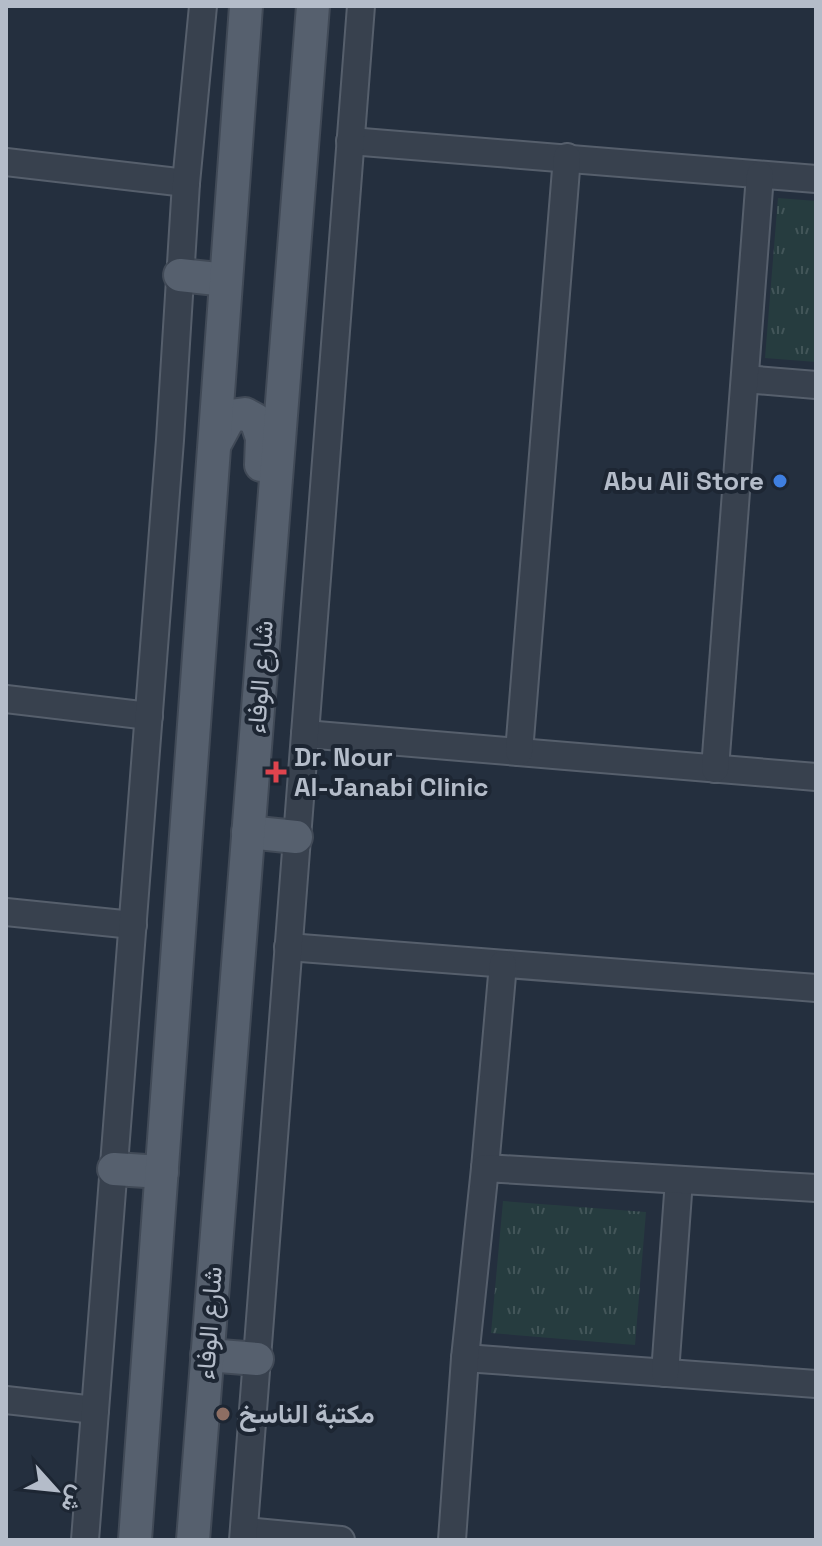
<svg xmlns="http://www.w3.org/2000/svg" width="822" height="1546" viewBox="0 0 822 1546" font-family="'Space Grotesk',Vazirmatn,sans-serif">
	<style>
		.grass { fill: url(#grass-tufts) }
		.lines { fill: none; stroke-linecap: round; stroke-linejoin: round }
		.minor-casing { stroke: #565f6c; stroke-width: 30 }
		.major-casing { stroke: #414a57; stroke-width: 36 }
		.minor { stroke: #38414e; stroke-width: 26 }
		.major { stroke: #56606e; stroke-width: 32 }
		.shop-dot { fill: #3f7fe0; stroke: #1d2633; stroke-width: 3 }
		.health-dot { fill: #e0444e; stroke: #1d2633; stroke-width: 3 }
		.education-dot { fill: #8d6e63; stroke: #1d2633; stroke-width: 3 }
		.labels { text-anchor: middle; stroke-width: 8; stroke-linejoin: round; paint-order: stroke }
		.poi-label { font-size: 26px; font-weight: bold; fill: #b4bcc9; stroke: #1d2633; text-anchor: start }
		.street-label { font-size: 26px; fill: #b4bcc9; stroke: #1d2633 }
	</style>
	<defs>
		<pattern id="grass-tufts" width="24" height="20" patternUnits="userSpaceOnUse" patternTransform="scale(2)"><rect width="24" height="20" fill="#263c3f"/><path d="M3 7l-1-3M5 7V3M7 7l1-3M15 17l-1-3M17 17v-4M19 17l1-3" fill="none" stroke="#435659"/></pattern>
	</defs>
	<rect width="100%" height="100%" fill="#242f3e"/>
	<g class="grass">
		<path d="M778,198L816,201V362L765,358Z"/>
		<path d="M503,1201L646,1212L635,1345L491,1333Z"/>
	</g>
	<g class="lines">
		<defs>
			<g id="minor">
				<path d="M350,141L816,179"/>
				<path d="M6,162L186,183"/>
				<path d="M745,379L816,385"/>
				<path d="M6,699L149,716"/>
				<path d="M305,734L816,777"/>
				<path d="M519,752L567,157"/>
				<path d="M715,769L760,175"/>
				<path d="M6,912L133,925"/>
				<path d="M288,947L816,988"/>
				<path d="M485,1168L503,964"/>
				<path d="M465,1358L816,1384"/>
				<path d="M665,1373L679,1180"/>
				<path d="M6,1400L95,1410"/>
				<path d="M244,1531L341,1540"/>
				<path d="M85,1540L170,440L186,183L203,6"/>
				<path d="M243,1540L361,6"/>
				<path d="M452,1540L465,1358L485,1168L816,1188"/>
			</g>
			<g id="major">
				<path d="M180,275L226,280"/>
				<path d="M216,442L230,416L245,414L256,420L262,438L261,465"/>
				<path d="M248,832L296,837"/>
				<path d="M114,1169L162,1172"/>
				<path d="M207,1355L257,1359"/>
				<path d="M135,1540L246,6"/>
				<path d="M193,1540L313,6"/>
			</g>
		</defs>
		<use href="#minor" class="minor-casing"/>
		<use href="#major" class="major-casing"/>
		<use href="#minor" class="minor"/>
		<use href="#major" class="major"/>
	</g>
	<circle class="shop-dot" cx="780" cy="481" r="8"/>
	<path class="health-dot" d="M272 760h8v8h8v8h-8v8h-8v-8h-8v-8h8z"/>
	<circle class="education-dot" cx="223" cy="1414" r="8"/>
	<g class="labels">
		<g class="poi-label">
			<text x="764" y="490" text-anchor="end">Abu Ali Store</text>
			<text x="294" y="766">Dr. Nour<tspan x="294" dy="30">Al-Janabi Clinic</tspan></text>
			<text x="239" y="1423">مكتبة الناسخ</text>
		</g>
		<g class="street-label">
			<text transform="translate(260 677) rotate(-86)" y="9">شارع الوفاء</text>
			<text transform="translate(209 1323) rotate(-86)" y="9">شارع الوفاء</text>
		</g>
	</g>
	<rect width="822" height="1546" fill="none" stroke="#b4bcc9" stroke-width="16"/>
	<g transform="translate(56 1490) rotate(117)" stroke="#1d2633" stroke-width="6" paint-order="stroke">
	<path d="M0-6L14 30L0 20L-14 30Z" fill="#b4bcc9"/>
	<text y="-12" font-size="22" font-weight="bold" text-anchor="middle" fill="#b4bcc9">ش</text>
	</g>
</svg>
